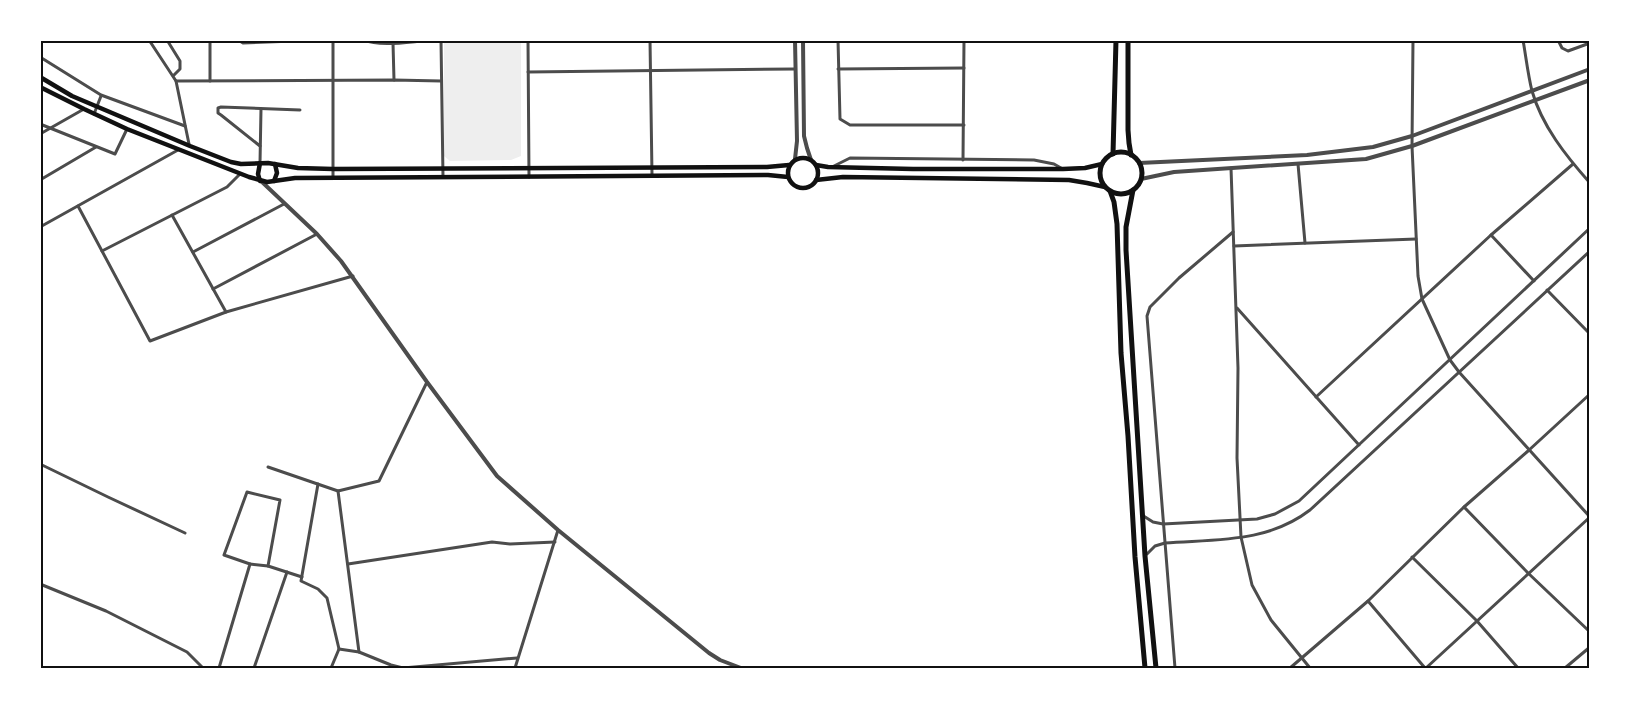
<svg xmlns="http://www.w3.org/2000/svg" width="1630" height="709" viewBox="0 0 1630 709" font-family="'Varela Round',sans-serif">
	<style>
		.green { fill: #eee }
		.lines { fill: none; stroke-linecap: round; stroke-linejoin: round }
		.minor { stroke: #4c4c4c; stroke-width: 3 }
		.tertiary { stroke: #4c4c4c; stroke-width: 4 }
		.secondary { stroke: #111; stroke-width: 4.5 }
		.primary { stroke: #111; stroke-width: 5 }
		.trunk { stroke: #111; stroke-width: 5 }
		.neatline { fill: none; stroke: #111; stroke-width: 2 }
	</style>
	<rect width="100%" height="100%" fill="#fff"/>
	<path class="green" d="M444,41H521V156L511,160L450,161L444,156Z"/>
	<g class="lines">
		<g class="minor">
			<path d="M149,40L176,81L189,144"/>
			<path d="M167,40L180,61V69L174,75"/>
			<path d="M238,40L243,43L321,40"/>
			<path d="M333,40V178"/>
			<path d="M365,40C378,47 412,42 428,40"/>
			<path d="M441,40L443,177"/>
			<path d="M528,40L529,177"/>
			<path d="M650,40L652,175"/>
			<path d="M838,40L840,119L850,125H964"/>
			<path d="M1413,40L1412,146L1418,276L1422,299L1450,360L1459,372L1590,517"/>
			<path d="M1523,40C1526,57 1528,75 1532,91C1542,126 1566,156 1590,183"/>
			<path d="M1558,40L1562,48L1568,51L1590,43"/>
			<path d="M40,41L41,40"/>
			<path d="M393,43L394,80"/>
			<path d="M40,57L101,95L185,126"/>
			<path d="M838,69L964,68"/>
			<path d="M528,72L795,69"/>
			<path d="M176,81L394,80L441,81"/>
			<path d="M210,81V40"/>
			<path d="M94,114L101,96"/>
			<path d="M40,124L115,154L127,129"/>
			<path d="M40,134L84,109"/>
			<path d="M260,146L221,115L218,113V108L221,107L300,110"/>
			<path d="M963,160L964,40"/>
			<path d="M260,163L261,109"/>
			<path d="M1298,164L1305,243"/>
			<path d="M834,166L850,158L1034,160L1054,164L1061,168"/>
			<path d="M1231,168L1238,368L1237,458L1241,537L1252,585L1271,620L1310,668"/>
			<path d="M40,180L96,147"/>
			<path d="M78,206L150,341L226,312L353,276"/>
			<path d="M172,215L226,312"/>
			<path d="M40,227L178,150"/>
			<path d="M1491,235L1534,281"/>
			<path d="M1234,246L1416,239"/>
			<path d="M102,251L227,187L240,174"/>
			<path d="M193,252L284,204"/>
			<path d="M213,289L317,234"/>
			<path d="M1547,290L1590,334"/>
			<path d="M1237,308L1359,445"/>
			<path d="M1316,397L1491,235L1573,164"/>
			<path d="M40,464L108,497L185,533"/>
			<path d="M268,467L338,491L379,481L427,382"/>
			<path d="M318,484L301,581L318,589L327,598L339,649L331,668"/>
			<path d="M338,491L359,652"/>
			<path d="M1464,507L1528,573L1590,632"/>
			<path d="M1142,515L1153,522L1163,524L1257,519L1275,514L1299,501L1590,228"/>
			<path d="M1146,555L1155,546L1165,543C1217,539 1267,543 1310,510L1590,251"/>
			<path d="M1412,557L1477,621L1518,668"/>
			<path d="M250,564L268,566"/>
			<path d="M348,564L492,542L510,544L555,542"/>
			<path d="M40,584L106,611L187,652L203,668"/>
			<path d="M339,649L359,652L391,665L403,668L517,658"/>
			<path d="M219,668L250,564L224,555L247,492L280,500L268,566L302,577"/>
			<path d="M254,668L287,572"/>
			<path d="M515,668L558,530"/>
			<path d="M1175,668L1147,316L1150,307L1179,278L1233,232"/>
			<path d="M1290,668L1368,601"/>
			<path d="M1425,668L1368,601L1464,507L1528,451L1590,394"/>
			<path d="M1426,668L1590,517"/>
			<path d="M1565,668L1590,647"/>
		</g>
		<g class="tertiary">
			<path d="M795,40L797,141L795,159"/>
			<path d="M803,40L804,136L807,148L811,160"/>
			<path d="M1139,163L1307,155L1373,147L1412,136L1590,69"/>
			<path d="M1141,179L1174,172L1366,159L1412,146L1590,80"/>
			<path d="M261,181L317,234L341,261L427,382L497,476L558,530L709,653L720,660L741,668"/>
		</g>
		<g class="secondary">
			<path d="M40,77L72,96L190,146L231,162L241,164L268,163L298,168L333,169L767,167L789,165"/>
			<path d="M40,87L84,109L127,129L249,177L267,182L295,178L768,175L788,177"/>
			<circle cx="803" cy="173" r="15"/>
			<path d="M260,163L258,174L260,181"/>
			<path d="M816,165L828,167L913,169H1063L1085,168L1102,164"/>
			<path d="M816,180L843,177L1069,180L1087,183L1105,187"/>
			<path d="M274,181L277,173L275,164"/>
		</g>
		<g class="primary">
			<path d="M1128,40V130L1129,143L1131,155"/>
			<path d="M1113,154L1116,40"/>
		</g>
		<g class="trunk">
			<circle cx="1121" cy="173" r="21"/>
			<path d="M1133,190L1126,227V250L1145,556L1156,668"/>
			<path d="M1110,191L1114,202L1117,224L1121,353L1128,436L1135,557L1145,668"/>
		</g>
	</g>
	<rect width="1630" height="709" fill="none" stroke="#ffffff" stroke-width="84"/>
	<rect x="42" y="42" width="1546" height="625" class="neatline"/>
</svg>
